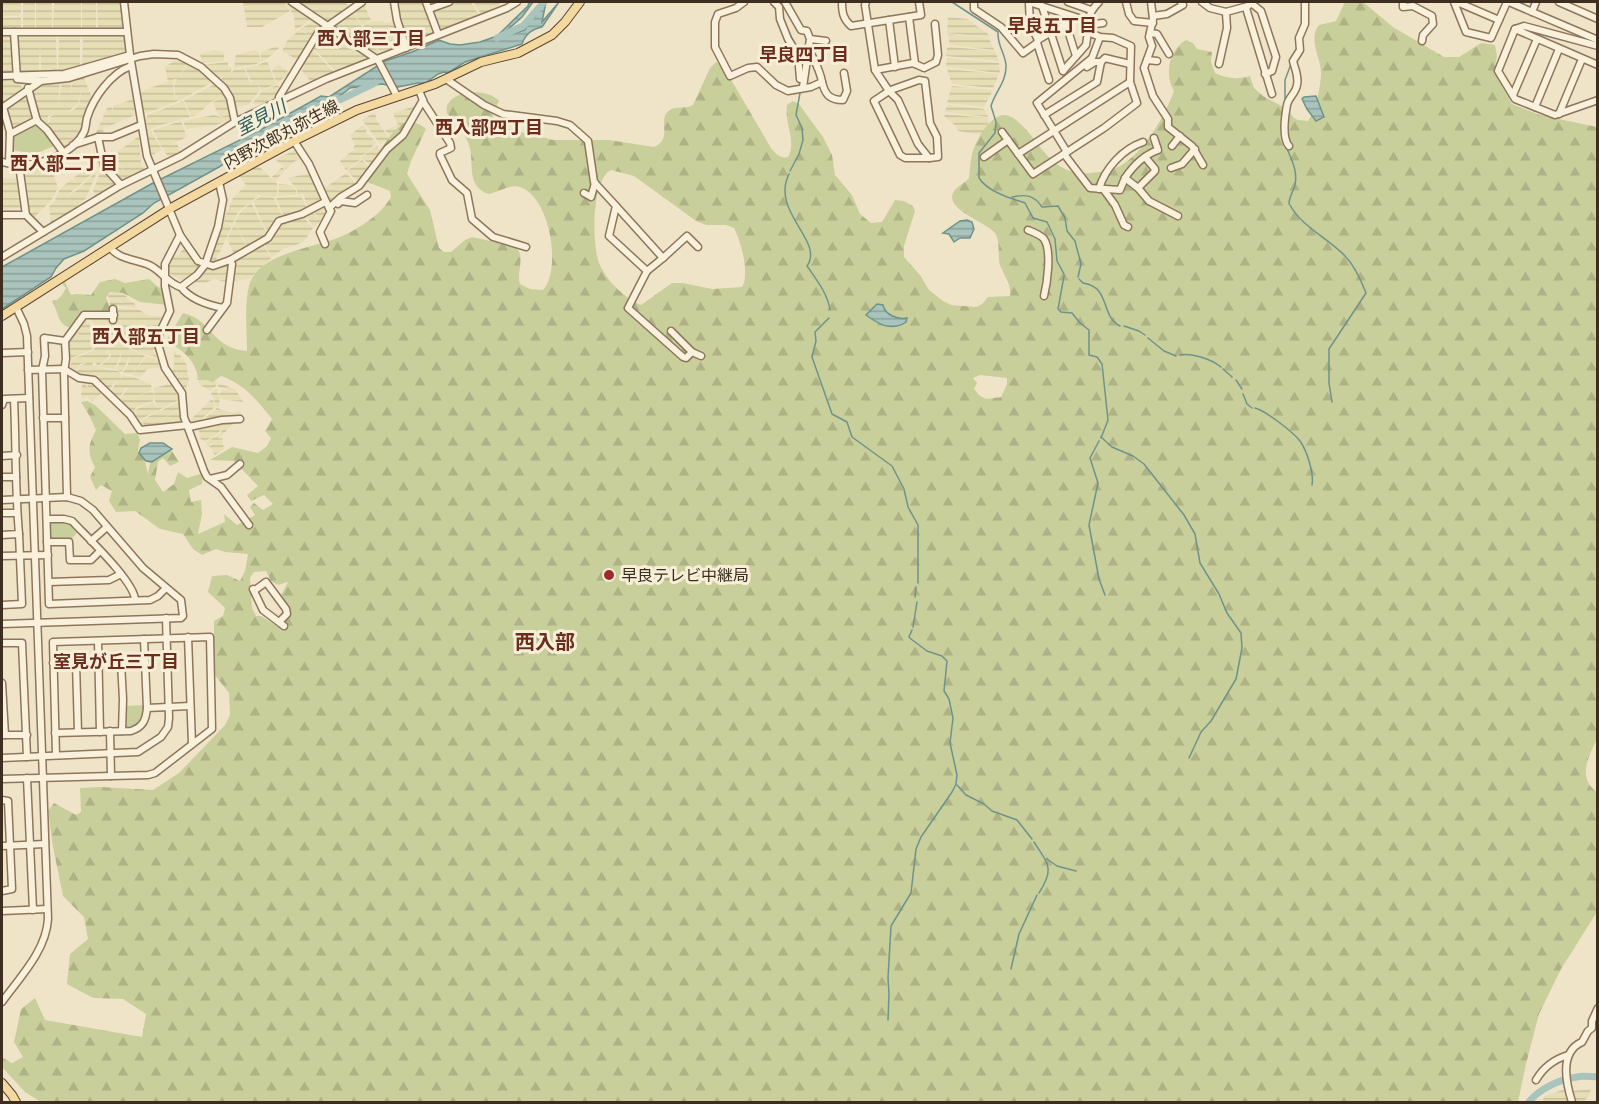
<svg xmlns="http://www.w3.org/2000/svg" width="1599" height="1104" viewBox="0 0 1599 1104" font-family="'Times New Roman','Noto Sans JP',serif">
	<style>
		.farmland { fill: url(#farmland-rules) }
		.green { fill: #c9cf9b }
		.forest { fill: url(#forest-firs); fill-rule: evenodd }
		.water { fill: url(#water-rules); stroke: #6f938a; stroke-width: 1.5 }
		.lines { fill: none; stroke-linecap: round; stroke-linejoin: round }
		.stream { stroke: #6f938a; stroke-width: 1.5 }
		.river { stroke: #a9c4bc; stroke-width: 7 }
		.minor-casing { stroke: #8d765c; stroke-width: 9 }
		.major-casing { stroke: #5b4430; stroke-width: 10 }
		.minor { stroke: #faf1dc; stroke-width: 6 }
		.major { stroke: #f3d9a0; stroke-width: 8 }
		.poi-dot { fill: #9e2a2b; stroke: #f7eed8; stroke-width: 2 }
		.labels { text-anchor: middle; stroke-width: 6; stroke-linejoin: round; paint-order: stroke }
		.street-label { font-size: 16px; fill: #3d2e20; stroke: #f7eed8 }
		.poi-label { font-size: 16px; fill: #3d2e20; stroke: #f7eed8; text-anchor: start }
		.neighbourhood-label { font-size: 18px; font-weight: bold; fill: #6b2e1e; stroke: #f7eed8 }
		.water-label { font-size: 18px; font-style: italic; fill: #2f5d5a; stroke: #f7eed8 }
		.quarter-label { font-size: 20px; font-weight: bold; fill: #6b2e1e; stroke: #f7eed8 }
	</style>
	<defs>
		<pattern id="farmland-rules" width="6" height="5" patternUnits="userSpaceOnUse" patternTransform="scale(1.5)"><rect width="6" height="5" fill="#e6deb5"/><path d="M0 2.5h6" fill="none" stroke="#c6bf9b"/></pattern>
		<pattern id="forest-firs" width="22" height="20" patternUnits="userSpaceOnUse" patternTransform="scale(1.5)"><rect width="22" height="20" fill="#c9cf9b"/><path d="M5 1l3.5 6h-7zM16 11l3.5 6h-7z" fill="#aeb285"/></pattern>
		<pattern id="water-rules" width="6" height="5" patternUnits="userSpaceOnUse" patternTransform="scale(1.5)"><rect width="6" height="5" fill="#a9c4bc"/><path d="M0 2.5h6" fill="none" stroke="#8ba098"/></pattern>
	</defs>
	<rect width="100%" height="100%" fill="#f0e4c8"/>
	<g class="farmland">
		<path d="M2,2H21V13L19,16H2Z"/>
		<rect x="23" y="2" width="12" height="27"/>
		<rect x="36" y="2" width="16" height="29"/>
		<path d="M54,2H81V30L53,29Z"/>
		<rect x="82" y="2" width="14" height="28"/>
		<path d="M97,2H121L124,30L98,29Z"/>
		<path d="M243,2H284L290,11L262,27H247Z"/>
		<path d="M288,2L312,18L311,20L295,30L294,15L287,5L286,3Z"/>
		<path d="M295,2H324L326,3L325,2H345L350,8L337,16H335V17L327,23Z"/>
		<path d="M363,2L371,20L362,25L352,10Z"/>
		<path d="M395,2H424L428,13L427,15H429L435,32L407,44L400,25L402,24L399,22Z"/>
		<path d="M453,2H471L479,15L438,31L431,12L432,9Z"/>
		<path d="M473,2H502L492,10L481,14Z"/>
		<path d="M352,11L362,27L380,54L374,56L348,37L358,30L347,36L332,25Z"/>
		<path d="M21,17V30H2V18Z"/>
		<path d="M948,17L967,19L988,34L989,37L947,33Z"/>
		<path d="M314,21L324,26L299,61L282,51L287,41L299,30L310,36L300,29Z"/>
		<path d="M372,21H383L384,23L395,21L404,46L381,54L363,26Z"/>
		<path d="M326,29L369,59L368,60L337,72L326,62L334,51L326,61L311,46L319,34Z"/>
		<path d="M948,34L989,38L994,50L950,45Z"/>
		<path d="M2,35H11L13,37L15,74H2Z"/>
		<path d="M17,35L40,36V38L42,36H56L57,73L41,74L40,40L39,74H18Z"/>
		<path d="M59,36H80V67L61,72L58,70Z"/>
		<path d="M83,36H124L127,54L82,66Z"/>
		<path d="M277,46L279,48L267,59L256,64L234,68L236,55L254,50L259,52L261,61V52Z"/>
		<path d="M950,47L995,51L999,61L946,56L947,48Z"/>
		<path d="M311,48L335,73L312,83L299,67Z"/>
		<path d="M214,50L224,52V61L202,63L200,54Z"/>
		<path d="M947,58L999,63L1000,73L946,67Z"/>
		<path d="M174,61H188L178,79L189,62L196,65L214,81L179,101L175,94L174,85L177,79H174L173,85L174,94L178,101L147,113L141,112L138,94L149,88L168,82L165,67Z"/>
		<path d="M267,61L276,84L262,90L258,85L260,90L249,104L238,107H234L230,92L220,80L224,76L218,79L202,65L228,62V67L232,68L230,74L234,70L244,68L250,83L254,80L251,81L245,68L258,65Z"/>
		<path d="M279,65L290,73L277,83L272,70Z"/>
		<path d="M947,69L999,74L993,88L952,84Z"/>
		<path d="M83,76L93,100L90,107L79,103L84,81L78,103L68,112L74,110L79,104L90,108L80,133H79L64,148L46,125L50,121V117L55,114L48,116V123H43L40,120L31,90L37,84L60,82L58,105L60,114L58,105L62,82L72,79L69,101L73,79Z"/>
		<path d="M2,81H18L23,89L3,105Z"/>
		<path d="M217,83L226,95L211,102L197,115L191,116L184,100Z"/>
		<path d="M277,85L282,89L274,101L266,105L252,104L262,91Z"/>
		<path d="M952,86L993,90L984,107L947,103Z"/>
		<path d="M26,92L35,119L11,132L6,109Z"/>
		<path d="M226,96L231,110L230,113L221,116L218,114L213,102Z"/>
		<path d="M133,99L135,115L105,128V124L102,136H98L96,133L107,108L112,107L113,113V106Z"/>
		<path d="M183,101L190,117L157,126L144,133L143,123L148,115Z"/>
		<path d="M947,105L984,109L988,117L945,112Z"/>
		<path d="M415,106L408,121L392,139L385,130L398,125L393,113Z"/>
		<path d="M375,112L377,121L389,138L380,144L362,120Z"/>
		<path d="M232,113V119L216,125L186,129L183,121L214,115L221,117Z"/>
		<path d="M945,114L988,118L989,122L982,135L958,131L956,126L944,116Z"/>
		<path d="M181,121L187,137L170,145L177,143L181,154L169,159L164,150V147L162,148L153,130Z"/>
		<path d="M363,125L367,130L366,132L376,142L369,150L377,146L382,151L374,164L368,163L361,158L368,152L358,157L353,148L355,145L350,135Z"/>
		<path d="M151,131L162,150L152,155L148,151L145,136Z"/>
		<path d="M139,136L141,165L146,171L122,183L105,162L111,157L128,175L112,156Z"/>
		<path d="M296,150L303,158L295,161L286,169L275,159Z"/>
		<path d="M353,150L361,159L346,170L340,161Z"/>
		<path d="M362,160L370,168L359,183L347,171Z"/>
		<path d="M50,163L58,188L52,199L33,219L28,214L22,167Z"/>
		<path d="M257,165L264,171L260,176L265,172L274,181L272,177L282,167L285,170L275,181L278,186L276,197L258,195L254,192L258,196L238,212L232,225L223,221L233,198L246,185L238,175Z"/>
		<path d="M90,167L94,172L66,197L77,190L98,170L86,198L73,211L53,224L51,223L49,207L55,200L58,202L55,199L60,189L72,179L78,185L73,178Z"/>
		<path d="M102,167L117,186L97,197L93,191Z"/>
		<path d="M312,173L317,186L306,193L317,187L324,200L309,210L303,194L297,195V190L288,178Z"/>
		<path d="M346,173L358,185L330,205L322,190Z"/>
		<path d="M2,178L17,179L20,197H2Z"/>
		<path d="M279,184L290,185L296,190V195L278,196Z"/>
		<path d="M262,196L274,198L283,218L269,231L264,227L253,201Z"/>
		<path d="M301,196L308,210L284,217L276,198Z"/>
		<path d="M2,197L21,198L23,208L2,209Z"/>
		<path d="M251,202L264,229L269,233L266,238L248,248L235,222L239,214Z"/>
		<path d="M325,205L329,213L314,227L307,218L312,212L319,220L314,211Z"/>
		<path d="M308,215L301,224L305,219L313,228L304,241L296,245L283,249L272,257L264,244L268,241L271,245L270,238L280,224L284,221Z"/>
		<path d="M222,222L232,226L214,264H208Z"/>
		<path d="M235,223L248,250L235,256L227,239Z"/>
		<path d="M263,244L271,258L249,279L231,281L236,259Z"/>
		<path d="M186,247L202,267L187,281L181,280L167,272L168,261L171,257H175Z"/>
		<path d="M226,264L229,267L226,282L214,279L205,283L190,282L205,266Z"/>
		<path d="M113,292L124,294L130,301L134,303L137,308L110,305L108,295Z"/>
		<path d="M116,308L138,309L150,316H162L157,327L140,322L156,328L154,340L116,327L112,337L103,331L100,333L89,317H111L116,327L117,315Z"/>
		<path d="M85,318L99,336L102,333L109,350L105,353L110,352L108,358L98,366L94,361L92,365L108,370L119,371L121,375L120,379L123,375L136,378L151,384L152,390L135,397L152,391L155,396L153,401L136,407L134,412L137,409L153,402L157,407H165L141,419L144,429H141L135,413L134,415L128,408L129,405L127,407L120,399L128,388H125L119,399L111,390L119,380L113,384L110,390L102,383L86,376L90,367L85,377L78,376L76,373L80,366L88,362L80,364L75,372L70,368L72,359L91,352L99,344L98,341L91,350L71,358L69,357V344L72,337L75,333L83,338L76,332Z"/>
		<path d="M117,328L148,339L146,345L149,340L155,342L156,350H153L157,357L143,354V351L142,354L129,347L130,355V349L145,356L135,371L131,374L123,373L128,364L130,355L122,372L116,369L120,361L121,353L115,369L99,367L109,359L111,355L103,333L117,341L113,337Z"/>
		<path d="M174,350L178,356V354L181,356V361L182,357L186,363L189,381L184,392L181,385L183,378L180,384L175,378L178,368L175,375L172,371L174,366Z"/>
		<path d="M146,357L158,359L163,367L148,369L140,377L132,375Z"/>
		<path d="M196,375L217,382L216,386L210,391L199,384Z"/>
		<path d="M89,381L102,389V393L92,401L86,396L85,398L81,397L82,385L86,383L87,389Z"/>
		<path d="M173,383L180,394L167,399L180,395L181,399L166,406L158,407L155,401L154,388Z"/>
		<path d="M218,383L235,389L243,402L221,399L220,396L219,407H217L211,393L216,388L219,395L222,389L237,393L217,386Z"/>
		<path d="M212,399L216,406L196,424L191,425L189,421Z"/>
		<path d="M182,400L181,408L145,429L142,420Z"/>
		<path d="M217,408L225,411L236,413L237,411L242,413V418H235L236,413L234,418L206,422L204,419Z"/>
		<path d="M181,409L183,419L173,424L149,426Z"/>
		<path d="M236,421L219,438V439L222,438L224,449L215,455L212,451L216,448L212,450L209,447L218,440L208,446L206,442L220,434L224,426L217,434L204,442L200,438L199,428L215,424L213,428L217,423Z"/>
		<path d="M1565,1089L1569,1102H1544L1543,1099L1545,1096Z"/>
		<path d="M1591,1089L1589,1096L1585,1100L1582,1102H1574L1570,1091Z"/>
	</g>
	<g class="green">
		<path d="M35,122L45,131L56,145L35,154L11,150V135Z"/>
		<path d="M69,521L80,530L70,540L49,539V522Z"/>
		<path d="M145,705C145,718 140,729 126,729L125,706Z"/>
	</g>
	<g class="forest">
		<path d="M1345,2H1363L1393,27L1444,57H1459L1481,43L1495,45L1497,56L1494,72L1512,104L1540,115L1597,127L1598,738C1588,756 1577,778 1597,792V912L1561,969L1539,1014L1526,1064L1518,1102H41L25,1092L2,1067V1059L3,1058L12,1063L23,1057L14,1042L21,1009L35,998L45,1020L142,1037L146,1014L123,999L93,998L67,984L70,954L88,939L84,917L63,896L53,847L48,811L54,803L76,815L81,812L80,788L101,787L153,790L179,773L225,725L230,715L229,693L214,674V621L223,616L225,608L208,592L212,576L227,575L240,581L245,571L248,554L225,552L216,549L202,555L193,549L183,534L160,529L135,511L116,512L109,501L112,491L101,485L96,490L90,477L95,467C87,453 88,445 96,430L89,415L81,402L87,401L95,405L125,434L137,433L140,439L138,451L144,458L148,474L151,458L170,448L179,462L170,466L163,458L158,462L155,480L163,492L174,484L178,472L187,478L203,473L202,484L189,490L191,502L201,500L202,514L198,534L225,522L224,514L237,525L255,515L250,507L254,503L263,510L273,504L264,495L251,501L247,495L258,486L234,461L210,460L232,447L258,453L267,446L271,438L265,431L272,419C257,400 244,384 221,376L213,382L198,377C194,358 182,350 166,341L183,313C212,319 212,349 247,351C247,330 244,306 249,286C257,253 314,248 340,237C358,229 381,215 391,197L390,191L365,181C369,168 391,128 405,123C411,120 422,125 426,129L411,161L407,174L430,210L439,248L444,252H451L465,240L472,237L514,246C527,254 516,272 520,284L530,289L543,290C562,269 550,197 520,187C510,184 499,192 489,194C465,187 475,162 469,145C465,133 455,123 447,113C442,92 485,85 499,101L493,113V120L509,129L553,140H609L654,147C674,139 656,118 670,110C676,106 686,109 693,105L710,68L716,62L721,65L729,76L771,148C775,153 780,159 788,157C797,141 784,123 787,105L793,101L799,104L823,137L832,155L835,175L852,195L860,214L871,223L882,222L895,200L904,201L913,206L915,211L904,246V257L920,275L929,290L943,301L951,305L976,307L982,304L988,297L1010,296C1012,285 1004,276 1000,265C997,255 1001,242 995,233C987,222 940,208 955,190C959,185 965,183 969,178C970,170 970,162 972,155C974,142 993,109 1009,116C1025,122 1039,149 1053,161C1064,171 1077,174 1091,173C1100,172 1110,171 1118,167C1142,156 1165,116 1174,91C1164,75 1169,49 1186,40L1193,43L1197,49L1212,52L1211,62L1215,73C1226,78 1237,80 1250,76L1254,88L1263,96L1287,109L1294,118L1298,120L1308,121C1316,111 1320,88 1321,75C1322,58 1307,40 1319,25L1336,21ZM611,170L634,176L696,221L706,225H726L734,228C741,241 750,275 742,287L712,289L683,283H672L641,305C624,298 606,280 599,263C592,244 591,180 611,170ZM980,375L1007,378V384L1001,397L986,399L979,395L974,389L977,383L973,378ZM266,571L271,581L278,585L288,582L279,599L287,603L289,618L282,624L283,630L261,616H256L252,608L250,578L254,572Z"/>
		<path d="M115,279L125,283L149,279L158,287L164,289L168,305L140,302L123,293L110,292L106,298L111,310L110,312L78,319L71,328C57,325 59,312 52,302L53,300H57L62,295L66,288L63,285V282H65L71,295C78,293 84,295 91,295L100,282Z"/>
	</g>
	<g class="water">
		<path d="M529,2H533L522,17L504,33L506,36L525,30L527,24L535,17L542,2H546L542,22L559,2L542,27C532,29 525,35 522,44L465,62L448,73L444,72L438,74L426,83H418L398,87L382,84L350,88L335,100L314,108L312,112L268,134L266,137H263L219,167L154,203L143,213L84,251L64,259L56,268L51,277L2,309V267L153,183L260,130L321,96L329,97L385,61L412,52L439,40L450,44L460,45L480,42L497,36L528,6Z"/>
		<path d="M1316,96L1324,117L1316,121L1307,109L1302,99L1304,97Z"/>
		<path d="M967,220L972,222L974,229L970,238H960L954,242L949,234L943,233L960,221Z"/>
		<path d="M877,304L883,305C885,315 898,320 907,318L906,322C892,332 878,324 866,315Z"/>
		<path d="M150,443H163L172,449L152,462L146,461L139,453L141,448Z"/>
	</g>
	<g class="lines">
		<g class="stream">
			<path d="M779,2L782,8"/>
			<path d="M952,2L998,32C997,45 1005,53 1006,65C1007,81 995,92 991,106L996,122L995,133L979,153V178C988,192 1010,198 1025,203L1033,218L1047,222L1055,239L1057,261L1064,274"/>
			<path d="M788,30L796,47"/>
			<path d="M1285,103V80L1291,64"/>
			<path d="M1286,146C1291,159 1298,170 1295,185C1293,192 1289,197 1289,204"/>
			<path d="M790,171L799,154L803,140L802,128L796,115L800,93"/>
			<path d="M789,174C770,212 825,241 807,266C816,279 828,294 830,310"/>
			<path d="M1012,197C1026,194 1034,195 1042,207L1058,206L1065,218L1067,231L1075,241L1081,264L1078,277"/>
			<path d="M1290,205C1301,226 1329,239 1345,256C1355,266 1361,280 1366,293L1329,349V383L1332,402"/>
			<path d="M1064,276L1058,309L1061,312L1072,313L1080,323L1089,330V355L1097,357L1102,364L1108,420L1101,438"/>
			<path d="M1079,279L1083,283C1111,287 1100,316 1120,326"/>
			<path d="M829,318L815,332L816,341L812,357L832,414L847,422L852,437L892,466L904,489L908,507L918,525V583"/>
			<path d="M1124,326L1139,331L1145,335"/>
			<path d="M1148,338L1164,351L1176,356"/>
			<path d="M1180,355C1193,353 1211,359 1221,367"/>
			<path d="M1223,369L1232,377"/>
			<path d="M1236,380L1242,389"/>
			<path d="M1243,394L1247,404L1252,408"/>
			<path d="M1255,408C1266,411 1293,432 1300,441C1307,451 1314,473 1312,485"/>
			<path d="M1101,437L1112,447L1133,456L1144,464L1184,515L1195,534L1200,563L1219,594L1227,613L1241,633L1242,648L1236,679L1211,721L1201,732L1189,758"/>
			<path d="M1099,441L1090,458L1098,483L1089,525L1099,579L1105,595"/>
			<path d="M915,597L916,587"/>
			<path d="M913,627L917,602"/>
			<path d="M957,785L966,795L984,804L992,811L1017,820L1032,839"/>
			<path d="M1034,842C1048,864 1055,868 1039,893"/>
			<path d="M1047,859L1057,866L1076,871"/>
			<path d="M1011,969L1019,934L1037,895"/>
			<path d="M888,1020L889,994L888,978L891,926L911,893L916,849L921,837L952,792L956,784L957,775L950,743L953,718L949,699L944,691L947,661L942,656L927,651L911,639L909,637L912,630"/>
		</g>
		<g class="river">
			<path d="M497,38L523,26L544,2"/>
			<path d="M305,113L333,103L375,83"/>
			<path d="M1529,1102C1539,1089 1560,1079 1577,1077C1583,1075 1591,1077 1598,1077"/>
		</g>
		<defs>
			<g id="minor">
				<path d="M124,2L130,55L147,156L180,235L198,261L213,266L230,260L268,238L279,221L302,214L325,202"/>
				<path d="M292,2L378,60L397,96"/>
				<path d="M394,2L397,20L406,48"/>
				<path d="M426,2L438,34"/>
				<path d="M744,2L736,8L718,14L715,22V47L730,76L748,68L757,67L776,85L788,91L811,87L822,82C820,69 813,59 808,47"/>
				<path d="M774,2L779,7L780,19L788,39L798,55L800,79"/>
				<path d="M785,2L801,30L807,31L810,39L803,87"/>
				<path d="M842,2C842,12 843,19 851,26L921,15L919,2"/>
				<path d="M866,2L865,5L875,70L889,91"/>
				<path d="M974,2V9L1001,27L1023,53L1037,43L1038,40L1075,18"/>
				<path d="M1068,2L1091,10"/>
				<path d="M1099,2C1089,12 1088,18 1088,32L1100,37L1113,38L1131,46L1130,82L1137,103L1104,128L1067,152L1037,103L1092,58L1100,37"/>
				<path d="M1126,2L1129,14L1134,21L1153,23"/>
				<path d="M1151,2L1153,19L1149,37L1152,46L1144,68L1153,96L1168,119V127L1192,146L1203,165"/>
				<path d="M1202,2L1210,8L1226,12"/>
				<path d="M1403,2V7L1413,6L1432,16L1433,24L1423,35L1422,41"/>
				<path d="M1454,2L1466,32L1491,38L1507,2"/>
				<path d="M1457,2L1499,20"/>
				<path d="M1509,2L1598,40"/>
				<path d="M1559,2L1598,19"/>
				<path d="M1251,3L1261,11L1276,57L1272,71L1265,74"/>
				<path d="M1042,6L1063,71"/>
				<path d="M1246,8L1272,94"/>
				<path d="M429,9L449,2"/>
				<path d="M1532,12L1536,2"/>
				<path d="M1153,16L1167,14L1183,5L1181,2"/>
				<path d="M909,17L915,64"/>
				<path d="M889,20L895,67"/>
				<path d="M1066,24L1076,56"/>
				<path d="M1088,25L1103,23"/>
				<path d="M1515,29L1498,71L1515,99L1555,115L1598,100"/>
				<path d="M1515,29L1598,65"/>
				<path d="M1515,29L1524,26L1598,46"/>
				<path d="M2,32H127"/>
				<path d="M14,32L17,79L40,81"/>
				<path d="M1150,33L1157,34L1169,54"/>
				<path d="M810,39L826,41"/>
				<path d="M1038,40L1030,24L1029,4L1032,3L1088,21"/>
				<path d="M1037,43L1049,80"/>
				<path d="M1147,60L1157,61"/>
				<path d="M1219,64L1227,28L1226,12L1248,6"/>
				<path d="M1087,67L1095,62H1101L1105,58L1130,64"/>
				<path d="M875,70L913,63L924,68L936,62L938,55L935,24"/>
				<path d="M1063,71L1086,45L1088,32"/>
				<path d="M2,76L64,74L130,55"/>
				<path d="M446,79L484,105L503,114L557,121L570,125L588,141L594,182L616,206L609,236L647,271L628,308L683,357L686,358L692,352"/>
				<path d="M822,82C825,94 829,100 843,100L847,91L844,73"/>
				<path d="M28,88L37,121L47,130L63,152"/>
				<path d="M419,90L424,103L450,143L451,148L440,153V155L452,180L467,193L472,219L493,237L526,247"/>
				<path d="M888,91L919,80L925,81L930,123L937,137L938,157L929,158"/>
				<path d="M889,91L898,100L918,144L929,158H905L900,155L874,101Z"/>
				<path d="M1513,95L1537,39"/>
				<path d="M280,100L279,97L318,33L362,2"/>
				<path d="M3,107L10,132L9,163"/>
				<path d="M1535,107L1559,49"/>
				<path d="M2,108L41,81L69,78L140,56L154,54L178,55L201,67L224,88L230,98L235,122"/>
				<path d="M1559,114L1582,59"/>
				<path d="M1044,115L1097,82L1101,62"/>
				<path d="M1002,132L1033,174L1067,152"/>
				<path d="M10,134L37,120"/>
				<path d="M294,141L309,164L329,208L341,197L359,186L387,149L403,135L423,100"/>
				<path d="M73,145L98,137"/>
				<path d="M1172,146L1180,136"/>
				<path d="M1289,146C1282,138 1285,116 1287,105C1288,98 1296,93 1297,85C1299,76 1295,69 1293,61L1300,50L1299,38L1305,24V2"/>
				<path d="M1018,154L1130,82"/>
				<path d="M1064,154L1090,188L1120,190L1125,178L1138,188L1149,201L1178,216"/>
				<path d="M984,157L1008,140"/>
				<path d="M2,162C7,163 14,165 20,165C42,165 74,153 84,132C86,128 86,122 87,118C93,98 111,73 131,66"/>
				<path d="M19,165L26,215L43,232"/>
				<path d="M1171,168L1182,164L1195,149"/>
				<path d="M1125,178C1133,166 1144,155 1158,150L1154,138"/>
				<path d="M121,185L104,166L98,137H112L141,125"/>
				<path d="M1138,188L1155,171V169L1145,157"/>
				<path d="M1099,189C1105,168 1123,149 1143,142"/>
				<path d="M1104,190L1115,205L1124,225L1128,227"/>
				<path d="M584,193L591,197L595,183"/>
				<path d="M338,204L341,201L355,203L367,195"/>
				<path d="M616,206L663,258L687,236L698,247"/>
				<path d="M2,215H26"/>
				<path d="M1028,230C1033,232 1041,235 1044,239C1052,251 1047,284 1044,296"/>
				<path d="M180,235L165,264V286L170,311L159,334L158,344L165,368L182,393L184,417L204,471L207,477L221,487L249,525"/>
				<path d="M325,244L320,232L331,211L329,208"/>
				<path d="M110,247C119,260 136,259 149,265C161,270 168,284 181,287L197,275L205,265L218,227L223,200L219,182"/>
				<path d="M2,257L121,185L181,156L235,122L326,79L507,8L517,2"/>
				<path d="M647,271L663,258"/>
				<path d="M181,287C190,299 208,305 223,308"/>
				<path d="M113,320V309"/>
				<path d="M207,330L227,303L232,264L230,260"/>
				<path d="M671,331L692,352L701,356"/>
				<path d="M65,341L84,315H114"/>
				<path d="M2,353L28,352"/>
				<path d="M28,370L64,369L79,378L94,380L130,415L140,430L188,425"/>
				<path d="M2,405L4,399L29,398"/>
				<path d="M43,418H65"/>
				<path d="M189,427L222,420L240,419"/>
				<path d="M2,456L17,455"/>
				<path d="M2,477H16"/>
				<path d="M210,479L227,475L240,464"/>
				<path d="M67,497L64,372L66,359L65,341L44,338L45,356L42,370L49,604L150,600L158,596L166,588"/>
				<path d="M2,500L67,497L81,501L93,510L143,568L181,600L183,616L181,618L2,624"/>
				<path d="M2,513H17"/>
				<path d="M47,519H64L72,521C86,536 135,582 135,600"/>
				<path d="M2,535L19,534C15,489 16,444 14,399"/>
				<path d="M91,541L107,527"/>
				<path d="M47,542H69L70,560H91L100,551"/>
				<path d="M2,556L48,555"/>
				<path d="M49,582L109,580L121,574"/>
				<path d="M253,589L263,610L284,626"/>
				<path d="M255,590L266,582L286,609L287,614L280,621"/>
				<path d="M2,605L22,604L19,534"/>
				<path d="M188,637L192,744"/>
				<path d="M98,641L100,732"/>
				<path d="M2,643H22L27,757"/>
				<path d="M53,663H76L78,732"/>
				<path d="M2,683L5,735"/>
				<path d="M147,708L190,706"/>
				<path d="M110,731L111,776"/>
				<path d="M122,731L123,699L121,663L144,661"/>
				<path d="M55,733L131,731C143,727 146,720 147,708L144,639"/>
				<path d="M3,735H27"/>
				<path d="M2,758L138,752L161,737L168,727L169,718L166,618"/>
				<path d="M27,778L33,910"/>
				<path d="M2,779L148,775L155,773L212,729L210,637L53,642L56,755"/>
				<path d="M2,800L8,801L12,889L2,891"/>
				<path d="M2,846L45,844"/>
				<path d="M2,911L47,909"/>
				<path d="M2,1002C20,977 46,951 48,919L27,336L24,324L16,307"/>
				<path d="M1536,1080C1543,1068 1555,1059 1568,1055"/>
				<path d="M1572,1102C1566,1083 1559,1052 1582,1042L1588,1031L1592,1028V1021L1598,1008"/>
			</g>
			<g id="major">
				<path d="M2,316L171,208L294,141L357,110L435,84L481,62L518,53L552,35L565,22L580,2"/>
				<path d="M2,1083L12,1095L16,1102"/>
			</g>
		</defs>
		<use href="#minor" class="minor-casing"/>
		<use href="#major" class="major-casing"/>
		<use href="#minor" class="minor"/>
		<use href="#major" class="major"/>
	</g>
	<circle class="poi-dot" cx="609" cy="575" r="6"/>
	<g class="labels">
		<g class="street-label">
			<text transform="translate(281 134) rotate(-28)" y="6">内野次郎丸弥生線</text>
		</g>
		<g class="poi-label">
			<text x="621" y="581">早良テレビ中継局</text>
		</g>
		<g class="neighbourhood-label">
			<text x="1052" y="32">早良五丁目</text>
			<text x="371" y="45">西入部三丁目</text>
			<text x="804" y="61">早良四丁目</text>
			<text x="489" y="134">西入部四丁目</text>
			<text x="64" y="170">西入部二丁目</text>
			<text x="146" y="343">西入部五丁目</text>
			<text x="116" y="668">室見が丘三丁目</text>
		</g>
		<g class="water-label">
			<text transform="translate(261 118) rotate(-28)" y="6">室見川</text>
		</g>
		<g class="quarter-label">
			<text x="545" y="649">西入部</text>
		</g>
	</g>
	<rect width="1599" height="1104" fill="none" stroke="#3d2e20" stroke-width="6"/>
</svg>
